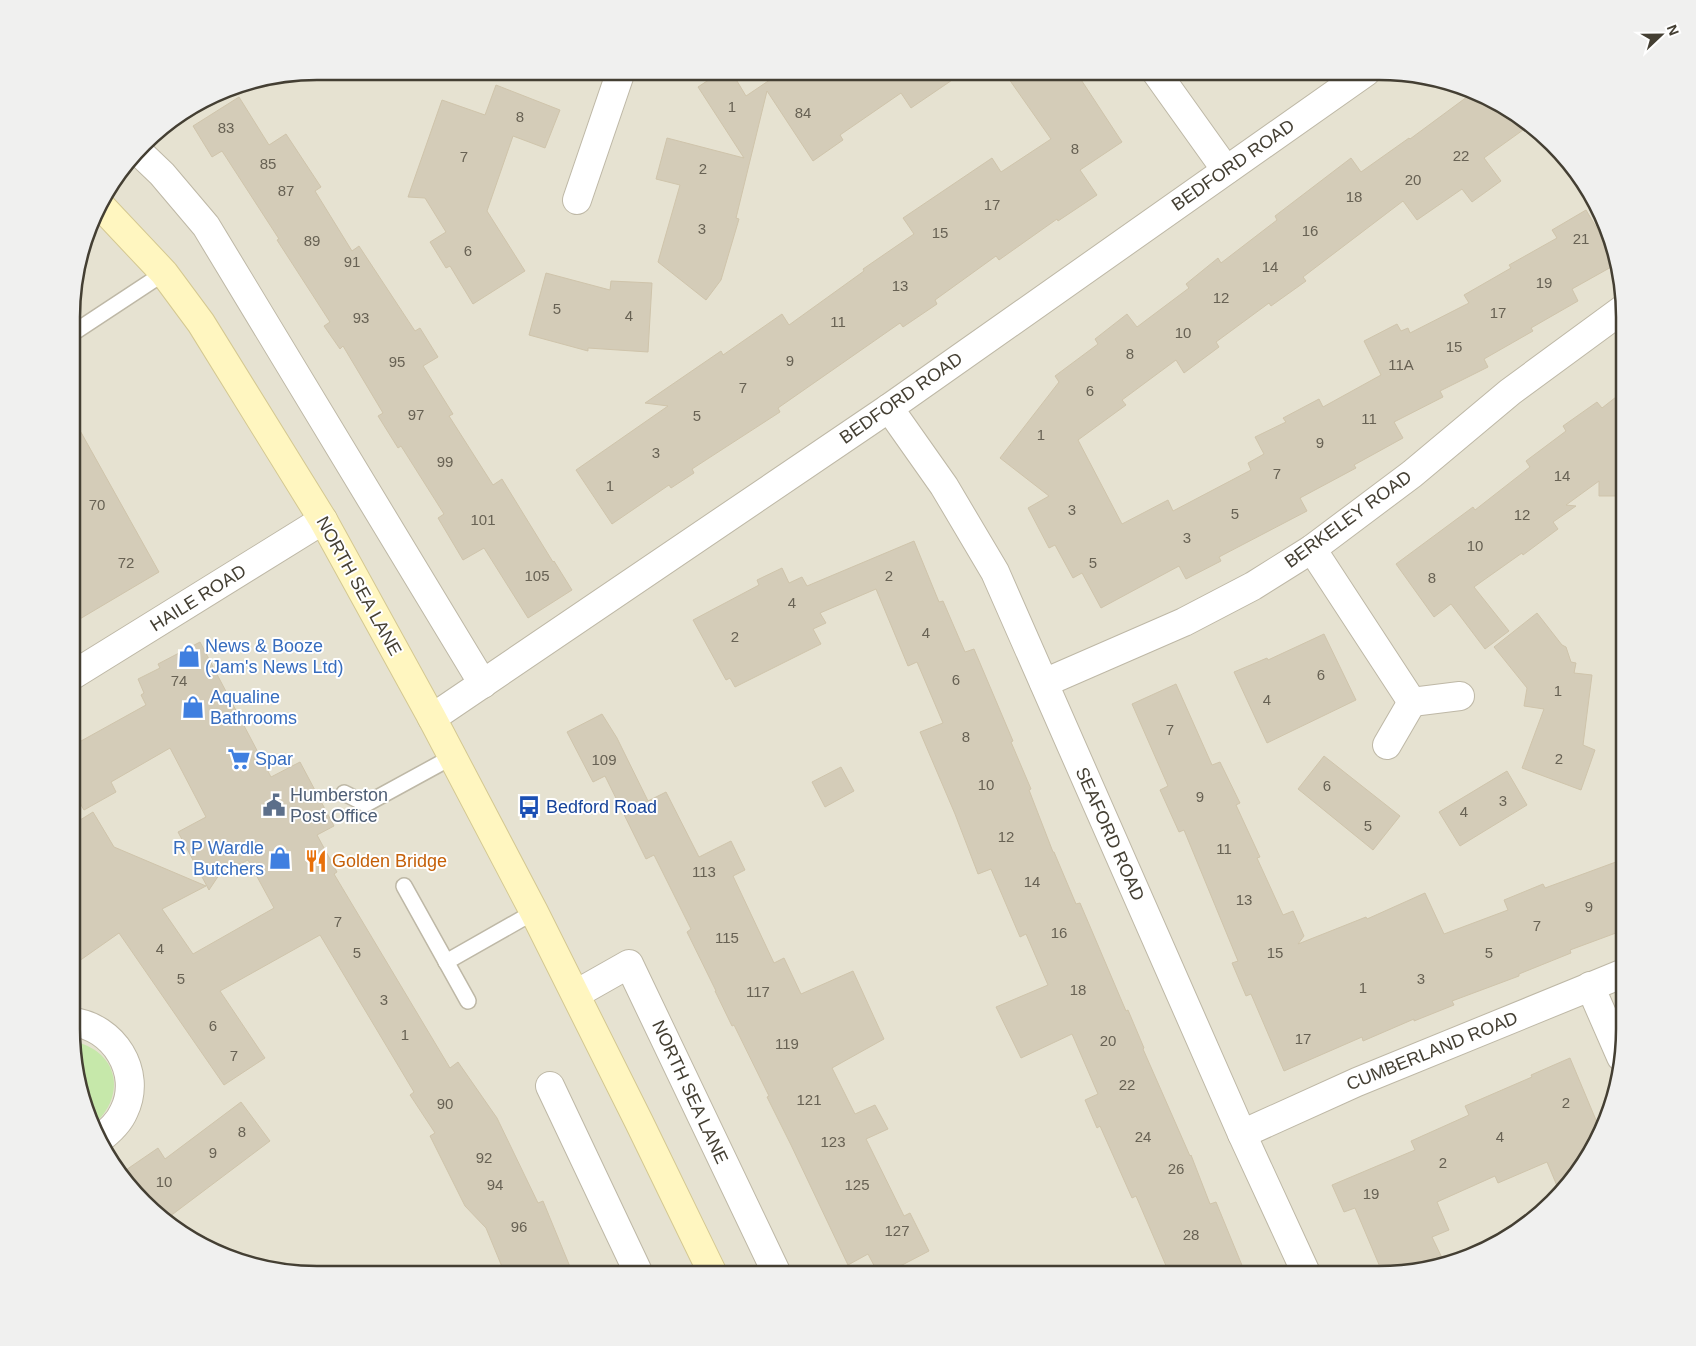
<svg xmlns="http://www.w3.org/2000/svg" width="1696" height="1346" viewBox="0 0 1696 1346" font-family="Arial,sans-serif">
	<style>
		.residential { fill: #e6e2d1 }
		.green { fill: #c6e8aa }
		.building { fill: #d4ccb8; stroke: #cfc4ab }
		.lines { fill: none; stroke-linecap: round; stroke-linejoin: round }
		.lane-casing { stroke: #beb8a6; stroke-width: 18 }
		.street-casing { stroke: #beb8a6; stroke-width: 30 }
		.secondary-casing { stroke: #d4c891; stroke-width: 30 }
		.lane { stroke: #fff; stroke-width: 15 }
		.street { stroke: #fff; stroke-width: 28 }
		.secondary { stroke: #fff6c0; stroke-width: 28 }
		.labels { text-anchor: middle; stroke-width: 4; stroke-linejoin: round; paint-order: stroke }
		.number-label { font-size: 15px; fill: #686254 }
		.street-label { font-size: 18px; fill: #443f33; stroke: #fff }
		.shop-label { font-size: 18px; fill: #366cbe; stroke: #fff; text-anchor: start }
		.service-label { font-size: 18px; fill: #4e5e75; stroke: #fff; text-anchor: start }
		.transit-label { font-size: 18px; fill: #164399; stroke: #fff; text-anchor: start }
		.food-label { font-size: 18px; fill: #c56008; stroke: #fff; text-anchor: start }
		.rim { fill: none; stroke: #443f33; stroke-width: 2.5 }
	</style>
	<rect width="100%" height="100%" fill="#f2efe3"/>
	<path class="residential" d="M317,71L1395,72L1473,90L1541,132L1600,209L1625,317L1624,1045L1606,1123L1564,1191L1473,1256L1379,1275L301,1274L223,1256L155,1214L97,1138L72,1045L73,285L104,194L155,132L238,84Z"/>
	<path class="green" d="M72,1041C118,1050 128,1095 93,1125Z"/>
	<g class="building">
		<path d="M722,71H731L746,96L783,71L964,72L911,108L901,93L840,135L843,140L813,161L767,91L736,218L739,219L721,280L706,300L658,262L680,185L656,179L667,138L744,158L698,87Z"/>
		<path d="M1004,72H1076L1122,142L1080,170L1097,195L1058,221L1057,219L999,260L996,256L935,300L937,304L903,327L900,323L778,408L780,412L692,469L694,473L671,488L669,485L612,524L576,470L668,406L645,403L721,351L723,355L782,314L789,325L864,271L863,269L914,234L903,218L992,158L1001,172L1051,139Z"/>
		<path d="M496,85L560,110L545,148L513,136L487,211L525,271L473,304L450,266L446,268L430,242L446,232L425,198L408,197L442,100L485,115Z"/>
		<path d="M1475,91L1530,125L1484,158L1501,181L1472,202L1462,189L1417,220L1403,201L1303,277L1306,281L1271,306L1269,303L1216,342L1219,347L1184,373L1176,360L1122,400L1126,405L1078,440L1122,524L1168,500L1173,511L1251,470L1248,463L1264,454L1255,437L1286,422L1283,418L1319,399L1323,407L1381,375L1364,341L1397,324L1401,331L1408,328L1410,333L1469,303L1464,295L1511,268L1509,265L1557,238L1552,230L1586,210L1609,249L1613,266L1572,289L1578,301L1531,328L1533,331L1484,359L1488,367L1440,391L1443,397L1394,422L1403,438L1354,465L1356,468L1300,498L1307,511L1219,557L1221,561L1186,579L1179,566L1101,608L1082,573L1073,578L1055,545L1049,548L1028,508L1049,496L1000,458L1059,382L1055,376L1098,344L1095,339L1127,314L1137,327L1189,288L1186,284L1218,258L1221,263L1277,220L1275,216L1351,158L1361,172L1409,138L1410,139Z"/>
		<path d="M239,97L269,145L286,134L321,187L315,191L352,251L359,246L415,331L420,328L438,357L423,366L453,414L449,416L493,485L502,479L553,562L554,561L572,590L528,618L484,548L463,560L438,518L444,514L401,446L398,448L378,416L383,413L343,346L340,349L324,326L330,322L277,240L279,239L222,151L212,157L193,126Z"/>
		<path d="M546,273L610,290L611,281L652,283L648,352L588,348V351L529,335Z"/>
		<path d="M1625,390V496H1599V481L1566,505L1576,506L1553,522L1558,529L1523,555L1522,553L1474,587L1509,631L1485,649L1451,604L1434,617L1396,564L1473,507L1475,510L1530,467L1526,461L1566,431L1563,426L1597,402L1602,408Z"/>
		<path d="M73,418L159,572L73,623Z"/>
		<path d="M914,541L939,602L943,601L965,652L974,649L1013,741L1011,742L1031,789L1029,790L1053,852H1054L1076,904L1080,903L1126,1011L1128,1010L1144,1048L1143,1049L1190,1156L1191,1155L1210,1204L1216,1202L1246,1275H1170L1136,1196L1132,1198L1100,1126L1097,1128L1085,1100L1098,1094L1072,1034L1021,1058L996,1007L1048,985L1026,934L1020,937L991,869L978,874L955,814L920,732L943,723L917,662L908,666L876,589L820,613L826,623L813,629L821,644L735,687L730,678L726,680L693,620L759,585L757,580L782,568L789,583L802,577L807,586Z"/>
		<path d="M1537,613L1562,645L1566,647L1571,662L1576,663L1574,673L1592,675L1583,745L1595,750L1581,790L1522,768L1544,709L1524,706L1527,688L1494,647Z"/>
		<path d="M1324,634L1356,700L1267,743L1234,672L1267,658L1268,660Z"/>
		<path d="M200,642L271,777L300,762L334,826L317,835L337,872L334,874L450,1068L458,1062L497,1118L538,1203L543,1201L573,1274H505L486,1228L465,1206L430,1136L435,1133L410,1095L414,1092L320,935L220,991L265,1058L224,1085L119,933L72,966V825L93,812L114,847L206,886L162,909L193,954L274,908L248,860L219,875L209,890L178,832L206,817L170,748L111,782L116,792L84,810L72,790V746L146,705L141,695L144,693L138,679L160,668L158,664Z"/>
		<path d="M1176,684L1212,765L1220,762L1240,803L1236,805L1260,857L1257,858L1283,915L1293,911L1304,936L1298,944L1366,917L1367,919L1425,893L1444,934L1508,910L1504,900L1543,884L1545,888L1624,859V930L1570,950L1571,953L1519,974V976L1452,1001L1454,1005L1414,1021V1019L1363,1041L1362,1037L1284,1071L1251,994L1246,996L1232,963L1238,961L1184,830L1179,832L1160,790L1168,786L1132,704Z"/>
		<path d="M602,714L617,738L648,801L666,792L699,857L731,841L745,870L733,876L774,963L784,958L801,994L853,971L884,1039L832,1068L855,1114L875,1105L888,1129L866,1139L904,1216L910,1213L929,1251L883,1275H879L868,1254L848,1265L791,1145L767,1097L769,1096L734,1025L732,1026L715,991H716L687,932L691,929L654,855L646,859L605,776L593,782L567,732Z"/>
		<path d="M1324,756L1400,816L1373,850L1298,789Z"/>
		<path d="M841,767L854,791L825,807L812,782Z"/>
		<path d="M1507,771L1527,805L1460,846L1439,812Z"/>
		<path d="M1570,1058L1601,1132L1564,1191L1560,1193L1547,1162L1498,1183L1495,1176L1437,1202L1449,1230L1432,1237L1444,1262L1383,1274L1355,1208L1344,1212L1332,1185L1415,1150L1411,1141L1469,1115L1465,1106L1532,1077L1531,1075Z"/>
		<path d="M241,1102L270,1141L165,1220L155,1214L123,1172L158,1148L165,1159Z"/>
	</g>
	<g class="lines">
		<defs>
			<g id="lane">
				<path d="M73,333L164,273"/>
				<path d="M344,793L366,804L452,757"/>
				<path d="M404,886L468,1001"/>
				<path d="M446,962L534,912"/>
			</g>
			<g id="street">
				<path d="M1156,72L1226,170"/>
				<path d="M139,152L162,174L206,226L483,684"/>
				<path d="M577,200L621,71"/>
				<path d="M889,408L944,486L995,572L1242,1134L1307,1275"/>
				<path d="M1312,549L1412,702"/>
				<path d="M73,675L323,520"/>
				<path d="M1044,683L1184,622L1253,586L1312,549L1412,474L1510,392L1623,309"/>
				<path d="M1412,702L1460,696"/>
				<path d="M432,718L889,408L1366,72"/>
				<path d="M1387,745L1412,702"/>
				<path d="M1590,986L1621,1057"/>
				<path d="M576,994L629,964L777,1274"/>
				<path d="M72,1022C113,1026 143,1072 124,1111C119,1123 109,1132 98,1140"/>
				<path d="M550,1086L639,1274"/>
				<path d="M1242,1134L1357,1082L1624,973"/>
			</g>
			<path id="secondary" d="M100,205L164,273L201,323L323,520L432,718L534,912L639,1122L713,1274"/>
		</defs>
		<use href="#lane" class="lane-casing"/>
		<use href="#street" class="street-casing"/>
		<use href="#secondary" class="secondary-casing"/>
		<use href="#lane" class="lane"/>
		<use href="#street" class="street"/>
		<use href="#secondary" class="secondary"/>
	</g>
	<defs>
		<symbol id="shop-bare" viewBox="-9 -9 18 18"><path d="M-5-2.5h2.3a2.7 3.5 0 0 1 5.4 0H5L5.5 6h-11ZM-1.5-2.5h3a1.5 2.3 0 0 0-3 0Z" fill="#3f7fe0" stroke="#fff" stroke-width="2.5" paint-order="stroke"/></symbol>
		<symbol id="supermarket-bare" viewBox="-9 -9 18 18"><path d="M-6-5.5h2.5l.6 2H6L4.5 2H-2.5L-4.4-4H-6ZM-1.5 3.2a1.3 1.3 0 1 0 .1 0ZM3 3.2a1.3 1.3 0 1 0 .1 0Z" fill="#3f7fe0" stroke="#fff" stroke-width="2.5" paint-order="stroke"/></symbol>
		<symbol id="civic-bare" viewBox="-9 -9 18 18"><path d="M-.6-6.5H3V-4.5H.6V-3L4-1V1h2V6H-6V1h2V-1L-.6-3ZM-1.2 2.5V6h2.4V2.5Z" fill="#5c6f8a" stroke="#fff" stroke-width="2.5" paint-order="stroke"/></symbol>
		<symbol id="bus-bare" viewBox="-9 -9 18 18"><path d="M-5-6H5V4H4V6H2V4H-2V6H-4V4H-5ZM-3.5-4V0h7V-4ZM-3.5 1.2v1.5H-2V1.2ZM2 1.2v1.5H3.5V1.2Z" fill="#1a4fb4" stroke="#fff" stroke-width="2.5" paint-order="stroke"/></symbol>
		<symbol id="restaurant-bare" viewBox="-9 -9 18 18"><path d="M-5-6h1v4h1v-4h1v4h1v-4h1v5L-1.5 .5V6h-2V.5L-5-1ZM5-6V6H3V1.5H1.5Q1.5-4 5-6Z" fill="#e8710a" stroke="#fff" stroke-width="2.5" paint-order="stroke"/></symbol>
	</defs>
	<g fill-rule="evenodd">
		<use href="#shop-bare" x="173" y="640" width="32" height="32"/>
		<use href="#shop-bare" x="177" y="691" width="32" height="32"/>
		<use href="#supermarket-bare" x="223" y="743" width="32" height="32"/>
		<use href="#civic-bare" x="258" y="789" width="32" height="32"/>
		<use href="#bus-bare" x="513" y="791" width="32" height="32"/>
		<use href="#shop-bare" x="264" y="842" width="32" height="32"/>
		<use href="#restaurant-bare" x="300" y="845" width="32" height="32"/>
	</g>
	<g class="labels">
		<g class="number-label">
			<text x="732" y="112">1</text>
			<text x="803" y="118">84</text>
			<text x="520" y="122">8</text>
			<text x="226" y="133">83</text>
			<text x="1075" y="154">8</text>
			<text x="1461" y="161">22</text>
			<text x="464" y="162">7</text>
			<text x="268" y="169">85</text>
			<text x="703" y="174">2</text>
			<text x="1413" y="185">20</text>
			<text x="286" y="196">87</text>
			<text x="1354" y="202">18</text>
			<text x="992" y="210">17</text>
			<text x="702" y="234">3</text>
			<text x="1310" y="236">16</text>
			<text x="940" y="238">15</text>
			<text x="1581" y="244">21</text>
			<text x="312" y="246">89</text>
			<text x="468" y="256">6</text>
			<text x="352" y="267">91</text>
			<text x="1270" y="272">14</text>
			<text x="1544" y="288">19</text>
			<text x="900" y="291">13</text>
			<text x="1221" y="303">12</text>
			<text x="557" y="314">5</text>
			<text x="1498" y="318">17</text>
			<text x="629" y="321">4</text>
			<text x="361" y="323">93</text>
			<text x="838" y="327">11</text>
			<text x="1183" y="338">10</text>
			<text x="1454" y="352">15</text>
			<text x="1130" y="359">8</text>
			<text x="790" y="366">9</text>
			<text x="397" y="367">95</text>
			<text x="1401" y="370">11A</text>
			<text x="743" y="393">7</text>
			<text x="1090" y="396">6</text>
			<text x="416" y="420">97</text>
			<text x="697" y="421">5</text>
			<text x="1369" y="424">11</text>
			<text x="1041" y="440">1</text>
			<text x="1320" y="448">9</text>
			<text x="656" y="458">3</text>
			<text x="445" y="467">99</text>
			<text x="1277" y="479">7</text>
			<text x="1562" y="481">14</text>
			<text x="610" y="491">1</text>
			<text x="97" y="510">70</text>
			<text x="1072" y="515">3</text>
			<text x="1235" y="519">5</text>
			<text x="1522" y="520">12</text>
			<text x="483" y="525">101</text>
			<text x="1187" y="543">3</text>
			<text x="1475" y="551">10</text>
			<text x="126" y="568">72</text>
			<text x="1093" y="568">5</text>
			<text x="537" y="581">105</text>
			<text x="889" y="581">2</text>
			<text x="1432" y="583">8</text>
			<text x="792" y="608">4</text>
			<text x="926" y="638">4</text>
			<text x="735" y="642">2</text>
			<text x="1321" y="680">6</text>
			<text x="956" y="685">6</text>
			<text x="179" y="686">74</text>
			<text x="1558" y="696">1</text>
			<text x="1267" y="705">4</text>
			<text x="1170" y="735">7</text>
			<text x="966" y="742">8</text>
			<text x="1559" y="764">2</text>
			<text x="604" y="765">109</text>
			<text x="986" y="790">10</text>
			<text x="1327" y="791">6</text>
			<text x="1200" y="802">9</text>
			<text x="1503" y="806">3</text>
			<text x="1464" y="817">4</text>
			<text x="1368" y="831">5</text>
			<text x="1006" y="842">12</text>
			<text x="1224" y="854">11</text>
			<text x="704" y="877">113</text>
			<text x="1032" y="887">14</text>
			<text x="1244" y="905">13</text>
			<text x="1589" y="912">9</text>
			<text x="338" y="927">7</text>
			<text x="1537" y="931">7</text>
			<text x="1059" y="938">16</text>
			<text x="727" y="943">115</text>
			<text x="160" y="954">4</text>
			<text x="357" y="958">5</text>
			<text x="1275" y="958">15</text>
			<text x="1489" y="958">5</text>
			<text x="181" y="984">5</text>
			<text x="1421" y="984">3</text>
			<text x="1363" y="993">1</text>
			<text x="1078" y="995">18</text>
			<text x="758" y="997">117</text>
			<text x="384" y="1005">3</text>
			<text x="213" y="1031">6</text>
			<text x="405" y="1040">1</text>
			<text x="1303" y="1044">17</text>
			<text x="1108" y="1046">20</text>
			<text x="787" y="1049">119</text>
			<text x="234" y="1061">7</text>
			<text x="1127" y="1090">22</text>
			<text x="809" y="1105">121</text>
			<text x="1566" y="1108">2</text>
			<text x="445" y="1109">90</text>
			<text x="242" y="1137">8</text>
			<text x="1143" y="1142">24</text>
			<text x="1500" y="1142">4</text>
			<text x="833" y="1147">123</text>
			<text x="213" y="1158">9</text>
			<text x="484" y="1163">92</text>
			<text x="1443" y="1168">2</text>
			<text x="1176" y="1174">26</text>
			<text x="164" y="1187">10</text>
			<text x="495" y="1190">94</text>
			<text x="857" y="1190">125</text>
			<text x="1371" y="1199">19</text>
			<text x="519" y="1232">96</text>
			<text x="897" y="1236">127</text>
			<text x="1191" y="1240">28</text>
		</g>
		<g class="street-label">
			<text transform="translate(1233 165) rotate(-35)" y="6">BEDFORD ROAD</text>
			<text transform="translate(901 398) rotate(-35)" y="6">BEDFORD ROAD</text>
			<text transform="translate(1348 519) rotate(-36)" y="6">BERKELEY ROAD</text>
			<text transform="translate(359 586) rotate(61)" y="6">NORTH SEA LANE</text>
			<text transform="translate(198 598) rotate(-32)" y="6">HAILE ROAD</text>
			<text transform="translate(1110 834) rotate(66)" y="6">SEAFORD ROAD</text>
			<text transform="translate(1432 1051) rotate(-22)" y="6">CUMBERLAND ROAD</text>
			<text transform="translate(690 1092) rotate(65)" y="6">NORTH SEA LANE</text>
		</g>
		<g class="shop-label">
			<text x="205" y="652">News &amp; Booze<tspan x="205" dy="21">(Jam's News Ltd)</tspan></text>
			<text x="210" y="703">Aqualine<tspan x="210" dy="21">Bathrooms</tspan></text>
			<text x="255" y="765">Spar</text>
			<text x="264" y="854" text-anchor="end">R P Wardle<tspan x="264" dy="21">Butchers</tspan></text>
		</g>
		<g class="service-label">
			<text x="290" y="801">Humberston<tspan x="290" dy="21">Post Office</tspan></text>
		</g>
		<g class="transit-label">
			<text x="546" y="813">Bedford Road</text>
		</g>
		<g class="food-label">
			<text x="332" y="867">Golden Bridge</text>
		</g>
	</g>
	<path d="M0 0H1696V1346H0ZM317 80H1379A237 237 0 0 1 1616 317V1029A237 237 0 0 1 1379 1266H317A237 237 0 0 1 80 1029V317A237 237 0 0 1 317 80Z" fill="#f0f0ef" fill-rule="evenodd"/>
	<path class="rim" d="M317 80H1379A237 237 0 0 1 1616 317V1029A237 237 0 0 1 1379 1266H317A237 237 0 0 1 80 1029V317A237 237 0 0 1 317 80Z"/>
	<g transform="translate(1661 35) rotate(68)" stroke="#ffffff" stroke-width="4" paint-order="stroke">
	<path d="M0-4L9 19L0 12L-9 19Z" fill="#443f33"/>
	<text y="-8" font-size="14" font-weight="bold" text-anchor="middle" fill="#443f33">N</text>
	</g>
</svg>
